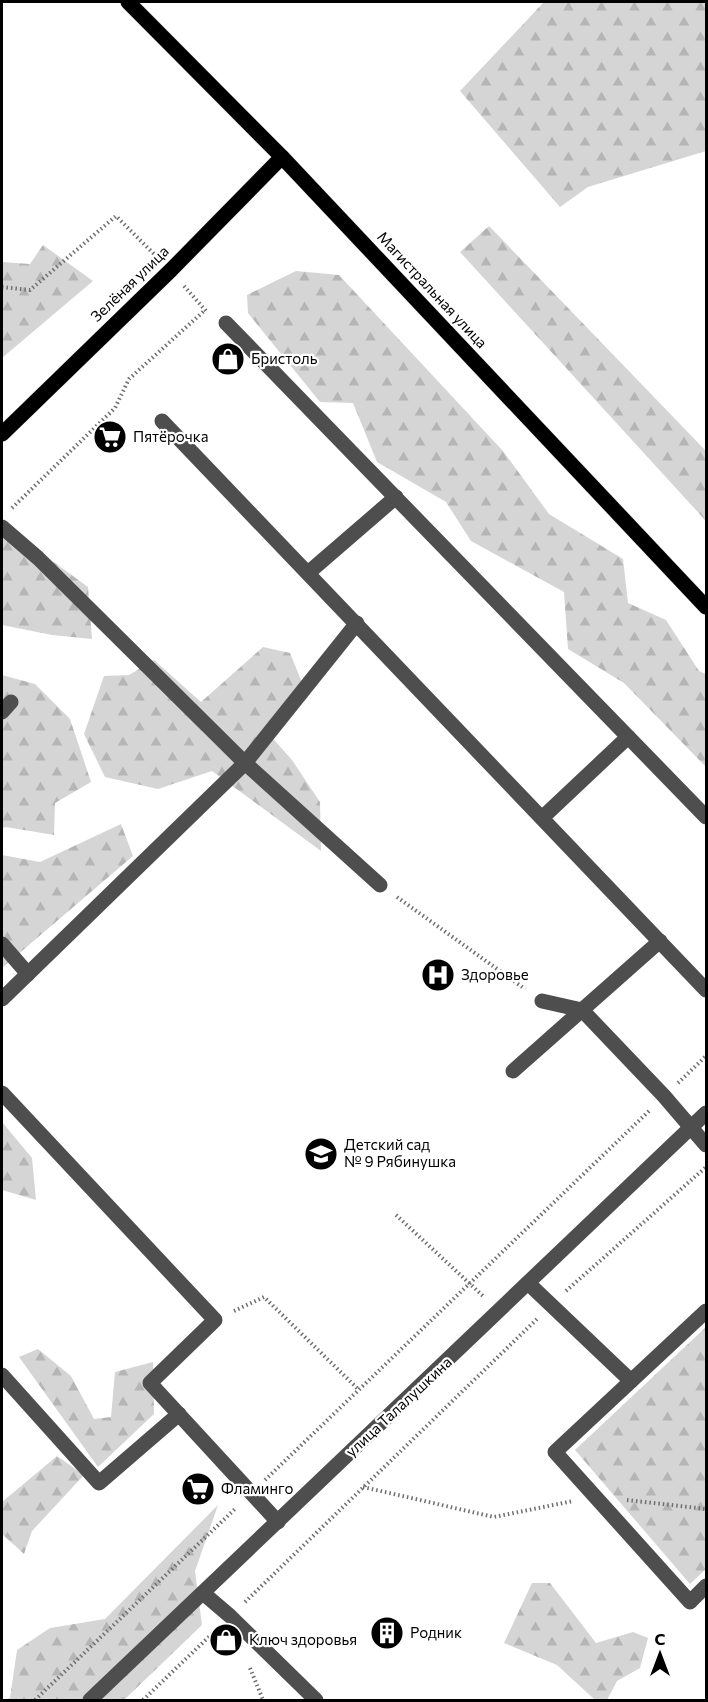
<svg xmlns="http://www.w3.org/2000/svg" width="708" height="1702" viewBox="0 0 708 1702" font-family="Commissioner,sans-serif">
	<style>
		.forest { fill: url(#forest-firs) }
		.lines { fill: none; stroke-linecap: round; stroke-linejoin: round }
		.major-casing { stroke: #dbdbdb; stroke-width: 16 }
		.path { stroke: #707070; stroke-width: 4; stroke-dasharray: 1.5 3; stroke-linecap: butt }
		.minor { stroke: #4e4e4e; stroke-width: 15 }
		.major { stroke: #000; stroke-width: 15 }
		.labels { text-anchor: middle; stroke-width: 4.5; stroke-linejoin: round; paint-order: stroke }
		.street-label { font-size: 15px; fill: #000; stroke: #fff }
		.poi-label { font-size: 15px; fill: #000; stroke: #fff; text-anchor: start }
	</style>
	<defs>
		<pattern id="forest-firs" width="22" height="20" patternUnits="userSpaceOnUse" patternTransform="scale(1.5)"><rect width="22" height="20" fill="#d5d5d5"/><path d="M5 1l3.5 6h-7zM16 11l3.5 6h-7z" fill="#b5b5b5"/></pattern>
	</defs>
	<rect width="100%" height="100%" fill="#fff"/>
	<g class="forest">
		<path d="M544,2H706V151L588,187L560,207L460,91Z"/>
		<path d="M489,226L706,451V521L460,252Z"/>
		<path d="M43,245L93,281L2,358V262L30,264Z"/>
		<path d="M296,271L339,275L503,451L549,514L623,559L628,603L666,620L699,671L706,674V767L624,683L568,649L564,592L471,541L446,502L377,462L353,403L320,402L248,313L247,295Z"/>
		<path d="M2,530L29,544L88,587L92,639L52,635L2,625Z"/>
		<path d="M263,647L290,653L308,697L267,732L292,760L320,802L321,851L212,771L158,789L105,777L84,734L104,676L129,675L154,660L201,702Z"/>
		<path d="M2,675L35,684L70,719L91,782L55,803L54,835L6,827L2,828Z"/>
		<path d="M121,824L133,856L2,968V855L40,862Z"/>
		<path d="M2,1122L32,1158L36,1200L2,1190Z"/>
		<path d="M706,1327V1569L690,1584L575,1450Z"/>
		<path d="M38,1349L71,1376L94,1419L111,1417L115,1372L153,1362L154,1414L98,1467L19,1357Z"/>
		<path d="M57,1456L84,1475L32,1531L24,1554L2,1534V1502Z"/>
		<path d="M218,1505L195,1571L202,1625L124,1700H2L10,1698L17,1650L50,1628L105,1619Z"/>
		<path d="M532,1583H550L596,1643L633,1632L648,1638L640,1668L617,1681L607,1700H595L557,1665L504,1643Z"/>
	</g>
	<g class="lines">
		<defs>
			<g id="major">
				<path d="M128,2L282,157L706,607"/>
				<path d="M2,434L171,270L282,157"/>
			</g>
		</defs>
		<use href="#major" class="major-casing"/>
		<g class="path">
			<path d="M184,286L207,312"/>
			<path d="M2,287L30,290L116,216L157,257"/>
			<path d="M12,508L115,408L129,379L205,310"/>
			<path d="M397,897L525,989"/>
			<path d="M678,1083L706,1056"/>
			<path d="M396,1215L483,1296"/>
			<path d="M566,1291L706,1167"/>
			<path d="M234,1311L264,1297L359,1390"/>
			<path d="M265,1480L649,1111"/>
			<path d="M363,1487L494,1517L573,1501"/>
			<path d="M627,1500L706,1509"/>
			<path d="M245,1602L537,1319"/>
			<path d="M250,1668L263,1700"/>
			<path d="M35,1700L236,1508"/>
			<path d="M143,1700L216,1630"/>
		</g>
		<g class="minor">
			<path d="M226,323L706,817"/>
			<path d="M162,421L706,990"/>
			<path d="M2,527L38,558L245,763L357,623"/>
			<path d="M308,573L396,497"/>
			<path d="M2,712L11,702"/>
			<path d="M542,818L628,737"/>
			<path d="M2,944L28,974"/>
			<path d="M2,999L245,763L380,885"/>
			<path d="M542,1001L582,1010L664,1096L706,1145"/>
			<path d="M513,1071L660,941"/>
			<path d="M2,1093L215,1320L150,1383L278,1522"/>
			<path d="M528,1283L631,1381"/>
			<path d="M706,1311L555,1452L690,1602L706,1586"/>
			<path d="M2,1375L99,1483L179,1414"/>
			<path d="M203,1593L230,1616L316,1700"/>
			<path d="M90,1700L706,1113"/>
		</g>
		<use href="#major" class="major"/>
	</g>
	<defs>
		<symbol id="shop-disc" viewBox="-11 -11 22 22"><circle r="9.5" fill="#000" stroke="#fff"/><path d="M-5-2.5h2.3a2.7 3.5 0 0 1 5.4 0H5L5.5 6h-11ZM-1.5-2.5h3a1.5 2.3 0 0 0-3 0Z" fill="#fff"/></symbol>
		<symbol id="supermarket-disc" viewBox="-11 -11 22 22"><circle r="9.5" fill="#000" stroke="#fff"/><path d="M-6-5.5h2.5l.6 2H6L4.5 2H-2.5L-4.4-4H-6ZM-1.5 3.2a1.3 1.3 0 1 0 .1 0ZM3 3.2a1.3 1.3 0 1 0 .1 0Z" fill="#fff"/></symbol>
		<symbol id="hospital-disc" viewBox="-11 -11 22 22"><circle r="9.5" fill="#000" stroke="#fff"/><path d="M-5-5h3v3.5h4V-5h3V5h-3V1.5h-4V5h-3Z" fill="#fff"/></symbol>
		<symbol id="school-disc" viewBox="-11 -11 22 22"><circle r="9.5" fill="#000" stroke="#fff"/><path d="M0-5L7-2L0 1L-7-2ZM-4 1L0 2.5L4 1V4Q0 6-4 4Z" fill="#fff"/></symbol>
		<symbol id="building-disc" viewBox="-11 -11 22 22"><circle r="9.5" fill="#000" stroke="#fff"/><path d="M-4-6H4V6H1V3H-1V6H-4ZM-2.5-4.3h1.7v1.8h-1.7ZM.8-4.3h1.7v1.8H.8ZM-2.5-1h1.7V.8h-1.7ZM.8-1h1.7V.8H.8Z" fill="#fff"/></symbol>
	</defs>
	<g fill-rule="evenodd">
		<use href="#shop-disc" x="209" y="340" width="38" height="38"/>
		<use href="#supermarket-disc" x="91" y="418" width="38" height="38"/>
		<use href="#hospital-disc" x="419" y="956" width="38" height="38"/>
		<use href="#school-disc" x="302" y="1135" width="38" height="38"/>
		<use href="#supermarket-disc" x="179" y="1470" width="38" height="38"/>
		<use href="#building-disc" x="368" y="1614" width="38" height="38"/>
		<use href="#shop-disc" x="207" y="1621" width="38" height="38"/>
	</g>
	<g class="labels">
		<g class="street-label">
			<text transform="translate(130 284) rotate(-44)" y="5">Зелёная улица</text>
			<text transform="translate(432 290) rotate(47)" y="5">Магистральная улица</text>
			<text transform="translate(399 1407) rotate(-43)" y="5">улица Талалушкина</text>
		</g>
		<g class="poi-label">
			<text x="251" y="364">Бристоль</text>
			<text x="133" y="442">Пятёрочка</text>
			<text x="461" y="980">Здоровье</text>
			<text x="344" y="1150">Детский сад<tspan x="344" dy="17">№ 9 Рябинушка</tspan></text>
			<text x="221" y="1494">Фламинго</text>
			<text x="410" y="1638">Родник</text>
			<text x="249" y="1645">Ключ здоровья</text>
		</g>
	</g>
	<rect width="708" height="1702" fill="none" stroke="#000000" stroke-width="6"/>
	<g transform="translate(660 1654)" stroke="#ffffff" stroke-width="4.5" paint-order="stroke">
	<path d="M0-4.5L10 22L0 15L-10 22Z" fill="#000000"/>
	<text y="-9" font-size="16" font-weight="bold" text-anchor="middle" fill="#000000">С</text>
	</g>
</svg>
